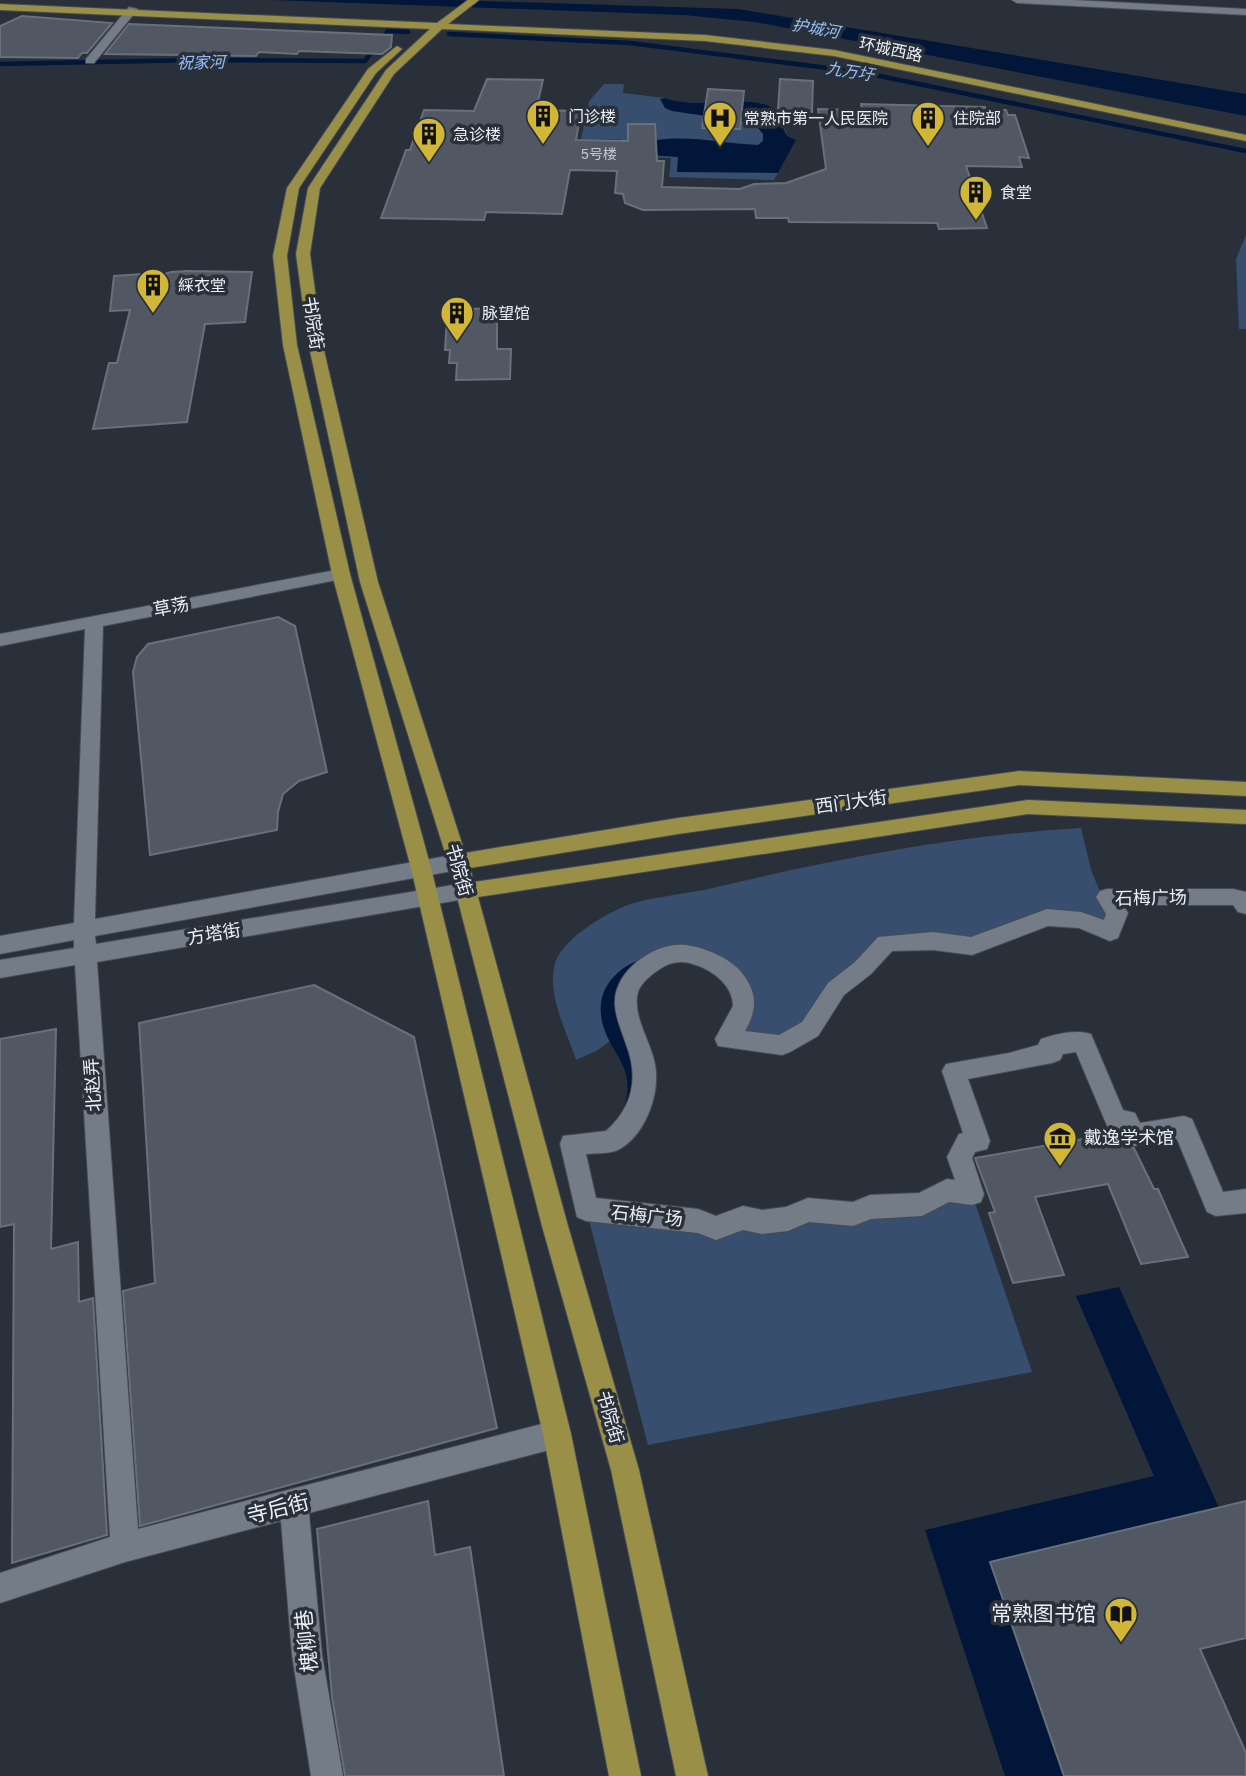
<svg xmlns="http://www.w3.org/2000/svg" width="1246" height="1776" viewBox="0 0 1246 1776" font-family="Helvetica,'Noto Sans SC',sans-serif">
	<style>
		.green { fill: #384e6f }
		.water { fill: #011638 }
		.lines { fill: none; stroke-linecap: round; stroke-linejoin: round }
		.stream { stroke: #011638; stroke-width: 4.5 }
		.building { fill: #515863; stroke: #68707c; stroke-width: 2 }
		.minor-casing { stroke: #464c54; stroke-width: 2 }
		.major-casing { stroke: #464c54; stroke-width: 2 }
		.minor { fill: #747c87; fill-rule: evenodd }
		.major { fill: #9a8f46; fill-rule: evenodd }
		.labels { text-anchor: middle; stroke-width: 7; stroke-linejoin: round; paint-order: stroke }
		.number-label { font-size: 14px; fill: #c4c9d1 }
		.far-water-label { font-size: 16px; font-style: italic; fill: #97c0fc; stroke: #29303a }
		.far-street-label { font-size: 16px; fill: #ebeff6; stroke: #29303a }
		.far-poi-label { font-size: 16px; fill: #ebeff6; stroke: #29303a; text-anchor: start }
		.street-label { font-size: 18px; fill: #ebeff6; stroke: #29303a }
		.poi-label { font-size: 18px; fill: #ebeff6; stroke: #29303a; text-anchor: start }
		.near-street-label { font-size: 21px; fill: #ebeff6; stroke: #29303a }
		.near-poi-label { font-size: 21px; fill: #ebeff6; stroke: #29303a; text-anchor: end }
	</style>
	<rect width="100%" height="100%" fill="#29303a"/>
	<g class="green">
		<path d="M604,84H624L623,93L665,98L674,102H734L766,105L780,115L787,136L796,140L774,180L669,177L671,158L632,157L629,143L620,139H581L589,101Z"/>
		<path d="M1246,235V329H1239L1236,259Z"/>
		<path d="M1081,828L1091,870L1114,925L1047,917L972,946L886,943L810,1029L745,1043L724,969L659,954L607,1037L610,1041L596,1051L576,1060C567,1032 548,997 554,967C559,941 602,916 625,906C648,897 687,894 713,888C834,859 957,835 1081,828Z"/>
		<path d="M972,1194L1032,1372L648,1445L586,1209L698,1221Z"/>
	</g>
	<g class="water">
		<path d="M272,0H450L738,9L1246,94V116L755,22L684,15Z"/>
		<path d="M665,98C692,110 754,92 776,110C782,116 782,128 787,136L796,140L778,173L677,172L678,157L648,155L638,144C679,132 716,143 758,145L763,141V134L754,123L672,111L665,108L660,99Z"/>
		<path d="M659,954L675,956L630,984L643,1061L622,1118C625,1106 629,1093 627,1080C625,1064 613,1050 607,1036C587,992 617,962 659,954Z"/>
		<path d="M1119,1287L1219,1508L990,1562L1064,1776H1005L925,1530L1154,1476L1076,1296Z"/>
	</g>
	<g class="lines">
		<g class="stream">
			<path d="M449,34L630,43L860,72L1246,151"/>
			<path d="M0,64L196,60L365,61L388,31L408,32"/>
		</g>
	</g>
	<g class="building">
		<path d="M22,16L112,23L87,53H82L78,58L0,57V26Z"/>
		<path d="M129,24L392,35L391,47L382,54L299,51L297,54L259,52L256,56L105,54Z"/>
		<path d="M487,79L543,80L536,110L581,111L576,140L628,141V124H655L657,161H664L662,187L740,189L754,184L786,183L826,169L818,109L862,110L861,104L985,107L986,110H1006L1008,115H1015L1029,158L1019,157L1022,167L966,166L987,228L939,229L937,223L789,222L788,218H756L755,209L643,210L625,203L623,194L615,193L617,171L570,170L562,214L486,212L484,220L381,218L406,150H410L424,110L474,111Z"/>
		<path d="M780,79L813,81L812,112L778,110Z"/>
		<path d="M708,89L744,91L740,129L702,128Z"/>
		<path d="M188,271L252,272L245,322L205,324L187,422L93,429L109,363H117L130,310L110,311L114,276L142,274L140,282L171,272Z"/>
		<path d="M497,308V349H511L510,379L456,380L457,363H449L450,350H445L447,318L471,317V309Z"/>
		<path d="M278,617L295,626L327,772L299,781L283,794L278,812L277,830L150,855L133,672L137,657L148,644Z"/>
		<path d="M314,985L414,1037L497,1428L140,1526L123,1291L155,1283L139,1023Z"/>
		<path d="M56,1029L51,1249L78,1242L79,1302L93,1298L107,1535L12,1563L14,1224L0,1227V1039Z"/>
		<path d="M1117,1133L1123,1145L1134,1148L1154,1189H1158L1188,1257L1141,1264L1108,1184L1035,1197L1064,1275L1013,1283L989,1213L995,1212L975,1158Z"/>
		<path d="M428,1501L435,1555L470,1547L504,1776H345L332,1697L317,1529Z"/>
		<path d="M1246,1501V1638L1200,1649L1246,1753V1776H1064L990,1562Z"/>
	</g>
	<g class="lines">
		<defs>
			<g id="minor">
				<path d="M1012,0H1074L1246,9V15L1017,3Z"/>
				<path d="M129,7L138,9L94,63H86V59Z"/>
				<path d="M341,569L347,570L350,574L347,578L103,626L95,919L458,854L465,856L468,862L465,868L458,870L95,936L96,944L465,883L472,885L476,891L472,897L465,899L97,962L138,1529L557,1420L567,1424L571,1434L567,1444L557,1448L309,1513L322,1655L343,1776H311L292,1655L281,1521L125,1562L0,1603V1573L110,1537L75,965L0,978V960L74,948V940L0,954V936L74,923L85,629L0,646V634Z"/>
				<path d="M1107,889H1233L1246,892V914L1238,912L1233,905H1123L1128,913L1118,938L1110,941L1079,928L1048,926L972,955L933,950L892,951L871,974L844,995L818,1036L790,1052L782,1055L718,1046L715,1039L733,1006C733,986 714,971 696,965C683,960 671,961 660,969C652,974 641,983 638,992C632,1014 649,1039 654,1060C662,1089 647,1135 618,1150C609,1154 596,1153 586,1154L596,1198L698,1209L716,1216L743,1206L762,1210L786,1207L808,1198L853,1202L870,1195L919,1193L947,1179L955,1180L947,1157L959,1134L963,1133L942,1071L946,1064L1009,1053L1038,1045L1041,1039C1055,1034 1077,1029 1091,1034L1123,1110L1135,1113L1140,1123L1184,1116L1192,1119L1223,1192L1246,1189V1213L1216,1216L1207,1212L1177,1139L1133,1146L1124,1143L1119,1131L1108,1128L1076,1052L1063,1054L1060,1060L1052,1063L968,1079L990,1141L987,1149L975,1152L972,1158L984,1194L981,1202L972,1205L949,1202L922,1216L871,1219L853,1226L809,1222L788,1231L762,1234L743,1230L716,1240L698,1233L586,1221L577,1217L560,1144L563,1136L606,1131C633,1107 639,1077 626,1044C622,1031 615,1017 615,1003C614,971 655,941 686,945C707,948 733,959 745,977C758,996 756,1012 745,1031L779,1035L802,1022L828,983L855,962L878,937L933,932L971,937L1047,909L1081,912L1104,920L1106,914L1096,897L1100,891Z"/>
			</g>
			<g id="major">
				<path d="M468,0H479L448,24L705,35L834,50L1246,135V141L834,56L705,41L442,29L394,74L320,188L310,254L322,342L378,582L465,853L678,818L1019,771L1246,782V796L1019,785L678,834L470,868L474,882L1028,800L1246,810V824L1028,814L478,897L568,1226L639,1470L708,1776H676L611,1470L542,1226L448,862L360,582L308,342L296,254L308,188L386,70L430,29L0,10V4L437,23Z"/>
				<path d="M397,46L402,49L376,73L299,188L287,256L297,345L350,574L431,868L571,1434L641,1776H609L543,1434L411,868L332,574L283,345L273,256L287,188L368,69Z"/>
			</g>
		</defs>
		<use href="#minor" class="minor-casing"/>
		<use href="#major" class="major-casing"/>
		<use href="#minor" class="minor"/>
		<use href="#major" class="major"/>
	</g>
	<defs>
		<symbol id="building-pin" viewBox="-11 -11 22 30"><path d="M0 17L-7.5 6A9.5 9.5 0 1 1 7.5 6Z" fill="#d2b736" stroke="#29303a"/><path d="M-4-6H4V6H1V3H-1V6H-4ZM-2.5-4.3h1.7v1.8h-1.7ZM.8-4.3h1.7v1.8H.8ZM-2.5-1h1.7V.8h-1.7ZM.8-1h1.7V.8H.8Z" fill="#111"/></symbol>
		<symbol id="hospital-pin" viewBox="-11 -11 22 30"><path d="M0 17L-7.5 6A9.5 9.5 0 1 1 7.5 6Z" fill="#d2b736" stroke="#29303a"/><path d="M-5-5h3v3.5h4V-5h3V5h-3V1.5h-4V5h-3Z" fill="#111"/></symbol>
		<symbol id="museum-pin" viewBox="-11 -11 22 30"><path d="M0 17L-7.5 6A9.5 9.5 0 1 1 7.5 6Z" fill="#d2b736" stroke="#29303a"/><path d="M0-6L6-3V-2H-6V-3ZM-5-1h2V3h-2ZM-1-1h2V3h-2ZM3-1h2V3H3ZM-6 4H6V6H-6Z" fill="#111"/></symbol>
		<symbol id="library-pin" viewBox="-11 -11 22 30"><path d="M0 17L-7.5 6A9.5 9.5 0 1 1 7.5 6Z" fill="#d2b736" stroke="#29303a"/><path d="M-6-4Q-3-5.5-.7-3.5V5Q-3 3-6 4ZM6-4Q3-5.5 .7-3.5V5Q3 3 6 4Z" fill="#111"/></symbol>
	</defs>
	<g fill-rule="evenodd">
		<use href="#building-pin" x="524" y="97" width="38" height="52"/>
		<use href="#hospital-pin" x="701" y="99" width="38" height="52"/>
		<use href="#building-pin" x="909" y="99" width="38" height="52"/>
		<use href="#building-pin" x="410" y="115" width="38" height="52"/>
		<use href="#building-pin" x="957" y="173" width="38" height="52"/>
		<use href="#building-pin" x="134" y="266" width="38" height="52"/>
		<use href="#building-pin" x="438" y="294" width="38" height="52"/>
		<use href="#museum-pin" x="1041" y="1119" width="38" height="52"/>
		<use href="#library-pin" x="1102" y="1595" width="38" height="52"/>
	</g>
	<g class="labels">
		<g class="number-label">
			<text x="599" y="159">5号楼</text>
		</g>
		<g class="far-water-label">
			<text transform="translate(816 28) rotate(10)" y="6">护城河</text>
			<text transform="translate(201 62) rotate(-1)" y="6">祝家河</text>
			<text transform="translate(850 71) rotate(9)" y="6">九万圩</text>
		</g>
		<g class="far-street-label">
			<text transform="translate(891 49) rotate(12)" y="6">环城西路</text>
		</g>
		<g class="far-poi-label">
			<text x="568" y="122">门诊楼</text>
			<text x="744" y="124">常熟市第一人民医院</text>
			<text x="953" y="124">住院部</text>
			<text x="453" y="140">急诊楼</text>
			<text x="1000" y="198">食堂</text>
			<text x="178" y="291">綵衣堂</text>
			<text x="482" y="319">脉望馆</text>
		</g>
		<g class="street-label">
			<text transform="translate(313 323) rotate(81)" y="6">书院街</text>
			<text transform="translate(171 607) rotate(-11)" y="6">草荡</text>
			<text transform="translate(851 802) rotate(-8)" y="6">西门大街</text>
			<text transform="translate(459 870) rotate(74)" y="6">书院街</text>
			<text transform="translate(1151 898) rotate(-1)" y="6">石梅广场</text>
			<text transform="translate(214 934) rotate(-9)" y="6">方塔街</text>
			<text transform="translate(93 1085) rotate(-94)" y="6">北赵弄</text>
			<text transform="translate(647 1216) rotate(6)" y="6">石梅广场</text>
			<text transform="translate(610 1417) rotate(74)" y="6">书院街</text>
		</g>
		<g class="poi-label">
			<text x="1084" y="1144">戴逸学术馆</text>
		</g>
		<g class="near-street-label">
			<text transform="translate(278 1509) rotate(-14)" y="7">寺后街</text>
			<text transform="translate(307 1641) rotate(-96)" y="7">槐柳巷</text>
		</g>
		<g class="near-poi-label">
			<text x="1096" y="1621">常熟图书馆</text>
		</g>
	</g>
</svg>
